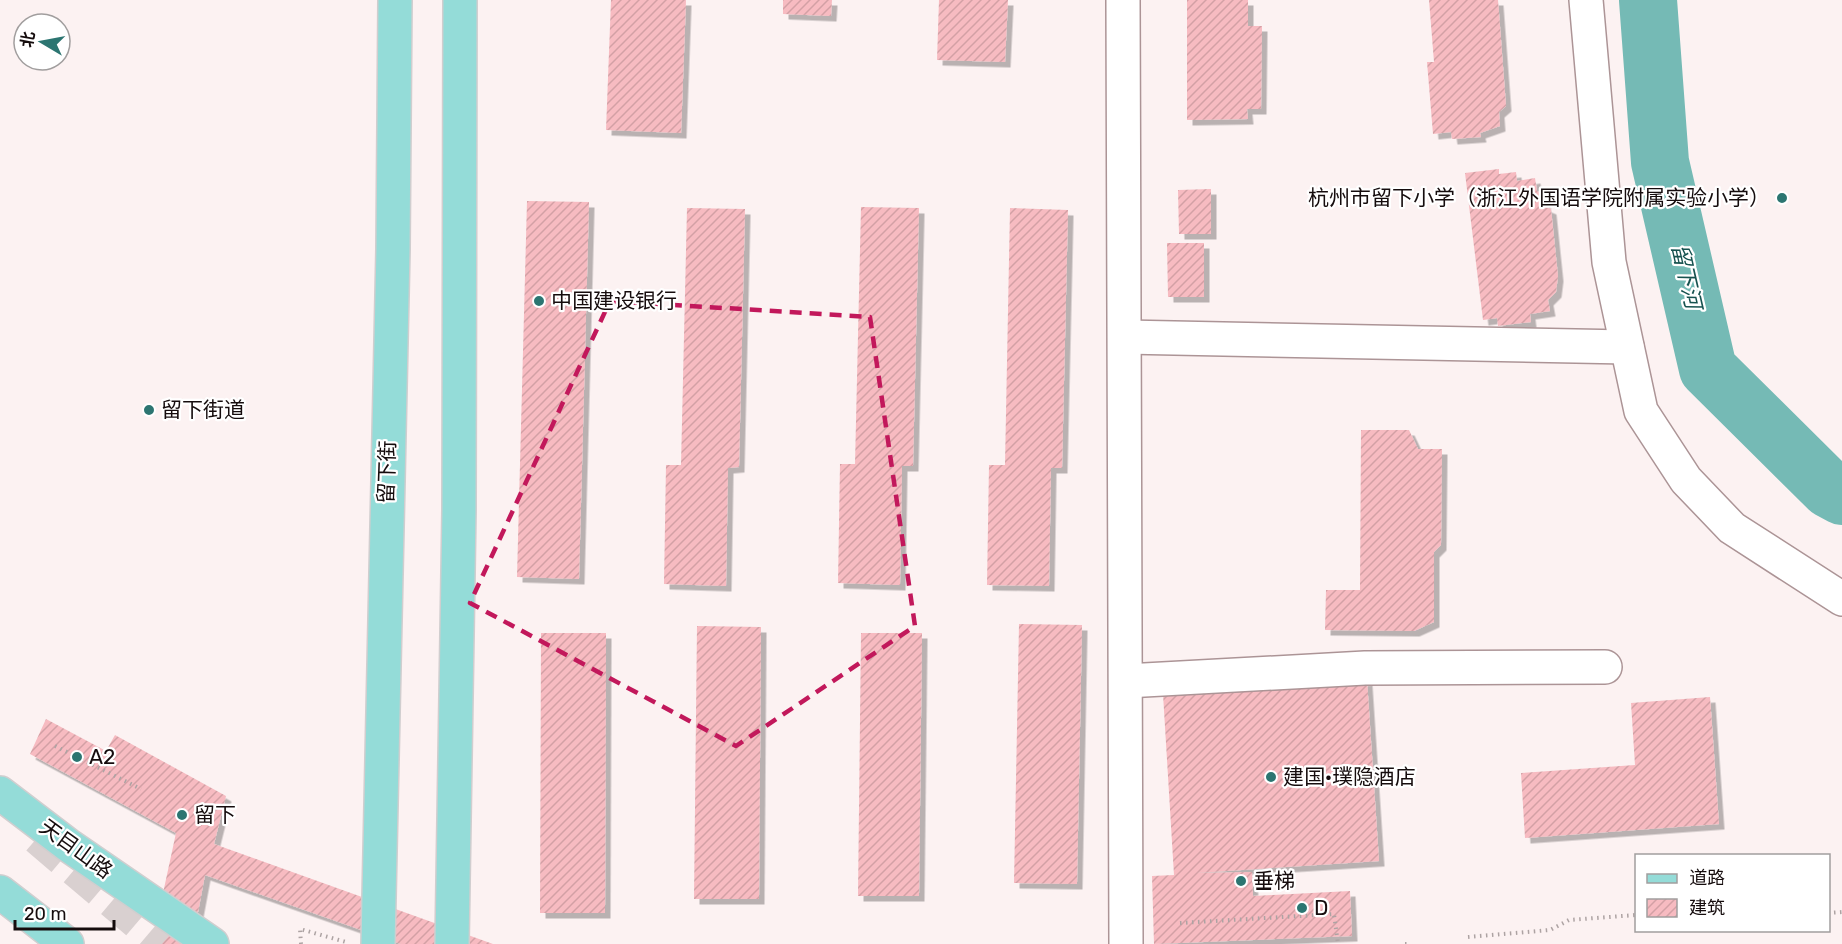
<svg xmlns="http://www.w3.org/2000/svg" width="1842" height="944" viewBox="0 0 1842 944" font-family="Rubik,'Noto Sans SC',sans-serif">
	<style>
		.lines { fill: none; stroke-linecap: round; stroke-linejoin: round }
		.river { stroke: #75bab5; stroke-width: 58 }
		.building { fill: url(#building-hatch); filter: url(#shadow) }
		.highway-tunnel { stroke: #d9d0d0; stroke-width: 33; stroke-dasharray: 33 16; stroke-linecap: butt }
		.minor-casing { stroke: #ac9496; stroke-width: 36 }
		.major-casing { stroke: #d0cecf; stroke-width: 36 }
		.path { stroke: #ada3a3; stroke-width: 4; stroke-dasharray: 1.5 4.5; stroke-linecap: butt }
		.minor { stroke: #fff; stroke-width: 33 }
		.major { stroke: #94dcd8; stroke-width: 33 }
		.marked { fill: none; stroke: #c2185b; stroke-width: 4.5; stroke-dasharray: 12 8; stroke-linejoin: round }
		.poi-dot { fill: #2c7571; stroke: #fff; stroke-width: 2 }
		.labels { text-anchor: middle; stroke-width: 4.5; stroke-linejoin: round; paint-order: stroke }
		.poi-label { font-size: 21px; fill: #150c0d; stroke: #fff; text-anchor: start }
		.street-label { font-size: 21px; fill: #150c0d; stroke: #fff }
		.water-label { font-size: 22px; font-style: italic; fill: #16524f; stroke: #fff }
	</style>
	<defs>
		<pattern id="building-hatch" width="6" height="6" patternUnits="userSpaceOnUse" patternTransform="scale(1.5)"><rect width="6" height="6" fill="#f7bbc1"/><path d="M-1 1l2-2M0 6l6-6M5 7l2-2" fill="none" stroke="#d3a0a5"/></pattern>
		<filter id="shadow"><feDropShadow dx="5.5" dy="5.5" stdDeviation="0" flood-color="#0004"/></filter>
	</defs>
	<rect width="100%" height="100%" fill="#fcf2f2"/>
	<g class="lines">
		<path class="river" d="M1648,0L1660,162L1708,369L1829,489L1842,496"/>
	</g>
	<g class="building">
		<path d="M611,0H686L681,133L606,130Z"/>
		<path d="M783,0H832L831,16L783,14Z"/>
		<path d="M939,0H1008L1005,62L937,60Z"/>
		<path d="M1187,0H1248V26H1262L1261,109H1247L1248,119L1187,120Z"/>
		<path d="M1429,0H1498L1506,106L1499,112L1500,126L1480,133L1481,137L1452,139L1451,132L1433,134L1427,62H1434Z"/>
		<path d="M1499,169V174L1516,172L1517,181L1535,178L1537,191L1544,194L1546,207L1551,209L1558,276L1556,292L1548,300L1550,311L1530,314L1531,322L1498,326L1497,318L1483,320L1465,173Z"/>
		<path d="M1211,189V234H1179L1178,190Z"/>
		<path d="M527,201L589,202L579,579L517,577Z"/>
		<path d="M861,207L919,208L913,466H902L900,585L838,583L840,464H855Z"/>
		<path d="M687,208L745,209L739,467L728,468L726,586L664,584L666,465H681Z"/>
		<path d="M1010,208L1068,210L1062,468H1051L1049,586L987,585L989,465H1005Z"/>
		<path d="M1167,243H1204V297H1168Z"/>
		<path d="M1361,430H1409L1418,449H1442L1441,545L1434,552V622L1414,631L1325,630L1326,590H1360Z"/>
		<path d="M1019,624L1082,625L1077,884L1014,883Z"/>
		<path d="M697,626L761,627L759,899H694Z"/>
		<path d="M541,633H606L605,913H540Z"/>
		<path d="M861,633H922L919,896H858Z"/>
		<path d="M1367,680L1379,861L1196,873L1252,872L1253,896L1350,891L1352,936L1154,944L1152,876L1174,875L1163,694Z"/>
		<path d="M1710,697L1719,824L1525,838L1521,773L1635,765L1631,703Z"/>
		<path d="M46,719L106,751L115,735L226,796L214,844L493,944H401L205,875L192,944H152L176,833L30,754Z"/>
	</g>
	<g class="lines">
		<path class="highway-tunnel" d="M37,838L162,944"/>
		<defs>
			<g id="minor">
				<path d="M1123,0L1126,944"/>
				<path d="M1586,0L1609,262L1641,411L1686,480L1732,528L1842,599"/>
				<path d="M1125,337L1627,347"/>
				<path d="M1126,681L1365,668L1605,667"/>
			</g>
			<g id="major">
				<path d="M0,793L68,845L212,944"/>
				<path d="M0,892L67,944"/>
				<path d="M378,944L393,249L395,0"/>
				<path d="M452,944L459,510L460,0"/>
			</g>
		</defs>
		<use href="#minor" class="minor-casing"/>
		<use href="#major" class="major-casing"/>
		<g class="path">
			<path d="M55,746L141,789"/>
			<path d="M1828,913L1842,912"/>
			<path d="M1180,923L1334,914L1338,944"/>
			<path d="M1468,937L1550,930L1569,920L1636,915"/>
			<path d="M301,944L300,929L346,942"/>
			<path d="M1405,944H1407"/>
		</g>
		<use href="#minor" class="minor"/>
		<use href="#major" class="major"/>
	</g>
	<path class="marked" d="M610,301L870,317L915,626L736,746L470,603Z"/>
	<g class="poi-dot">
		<circle cx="1782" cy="198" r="6"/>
		<circle cx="539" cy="301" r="6"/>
		<circle cx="149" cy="410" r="6"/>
		<circle cx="77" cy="757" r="6"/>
		<circle cx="1271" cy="777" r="6"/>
		<circle cx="182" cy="815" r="6"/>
		<circle cx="1241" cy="881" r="6"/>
		<circle cx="1302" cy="908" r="6"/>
	</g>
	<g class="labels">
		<g class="poi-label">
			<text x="1770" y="205" text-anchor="end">杭州市留下小学（浙江外国语学院附属实验小学）</text>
			<text x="551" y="308">中国建设银行</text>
			<text x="161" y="417">留下街道</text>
			<text x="89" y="764">A2</text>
			<text x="1283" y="784">建国·璞隐酒店</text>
			<text x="194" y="822">留下</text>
			<text x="1253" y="888">垂梯</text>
			<text x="1314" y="915">D</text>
		</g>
		<g class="street-label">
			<text transform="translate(387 472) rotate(-88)" y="7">留下街</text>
			<text transform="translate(76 849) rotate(36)" y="7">天目山路</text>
		</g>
		<g class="water-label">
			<text transform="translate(1687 276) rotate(77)" y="8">留下河</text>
		</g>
	</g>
	<rect x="1635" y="854" width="195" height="78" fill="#ffffff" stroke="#a19e9e" stroke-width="1.5"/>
	<rect x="1647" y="874" width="30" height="9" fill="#94dcd8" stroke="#a19e9e" stroke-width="1.5"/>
	<text x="1689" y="884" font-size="18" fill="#150c0d">道路</text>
	<rect x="1647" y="899" width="30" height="18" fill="url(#building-hatch)" stroke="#a19e9e" stroke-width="1.5"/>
	<text x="1689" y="914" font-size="18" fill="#150c0d">建筑</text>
	<g transform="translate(42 42) rotate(280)"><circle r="28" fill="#ffffff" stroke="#a19e9e" stroke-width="1.5"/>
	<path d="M0-4.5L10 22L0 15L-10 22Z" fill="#2c7571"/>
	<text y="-9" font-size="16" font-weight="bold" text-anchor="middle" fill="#150c0d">北</text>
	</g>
	<path d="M15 920v9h99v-9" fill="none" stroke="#150c0d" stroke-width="3"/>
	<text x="24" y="920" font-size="18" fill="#150c0d" stroke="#ffffff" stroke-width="4.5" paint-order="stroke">20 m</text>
</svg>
